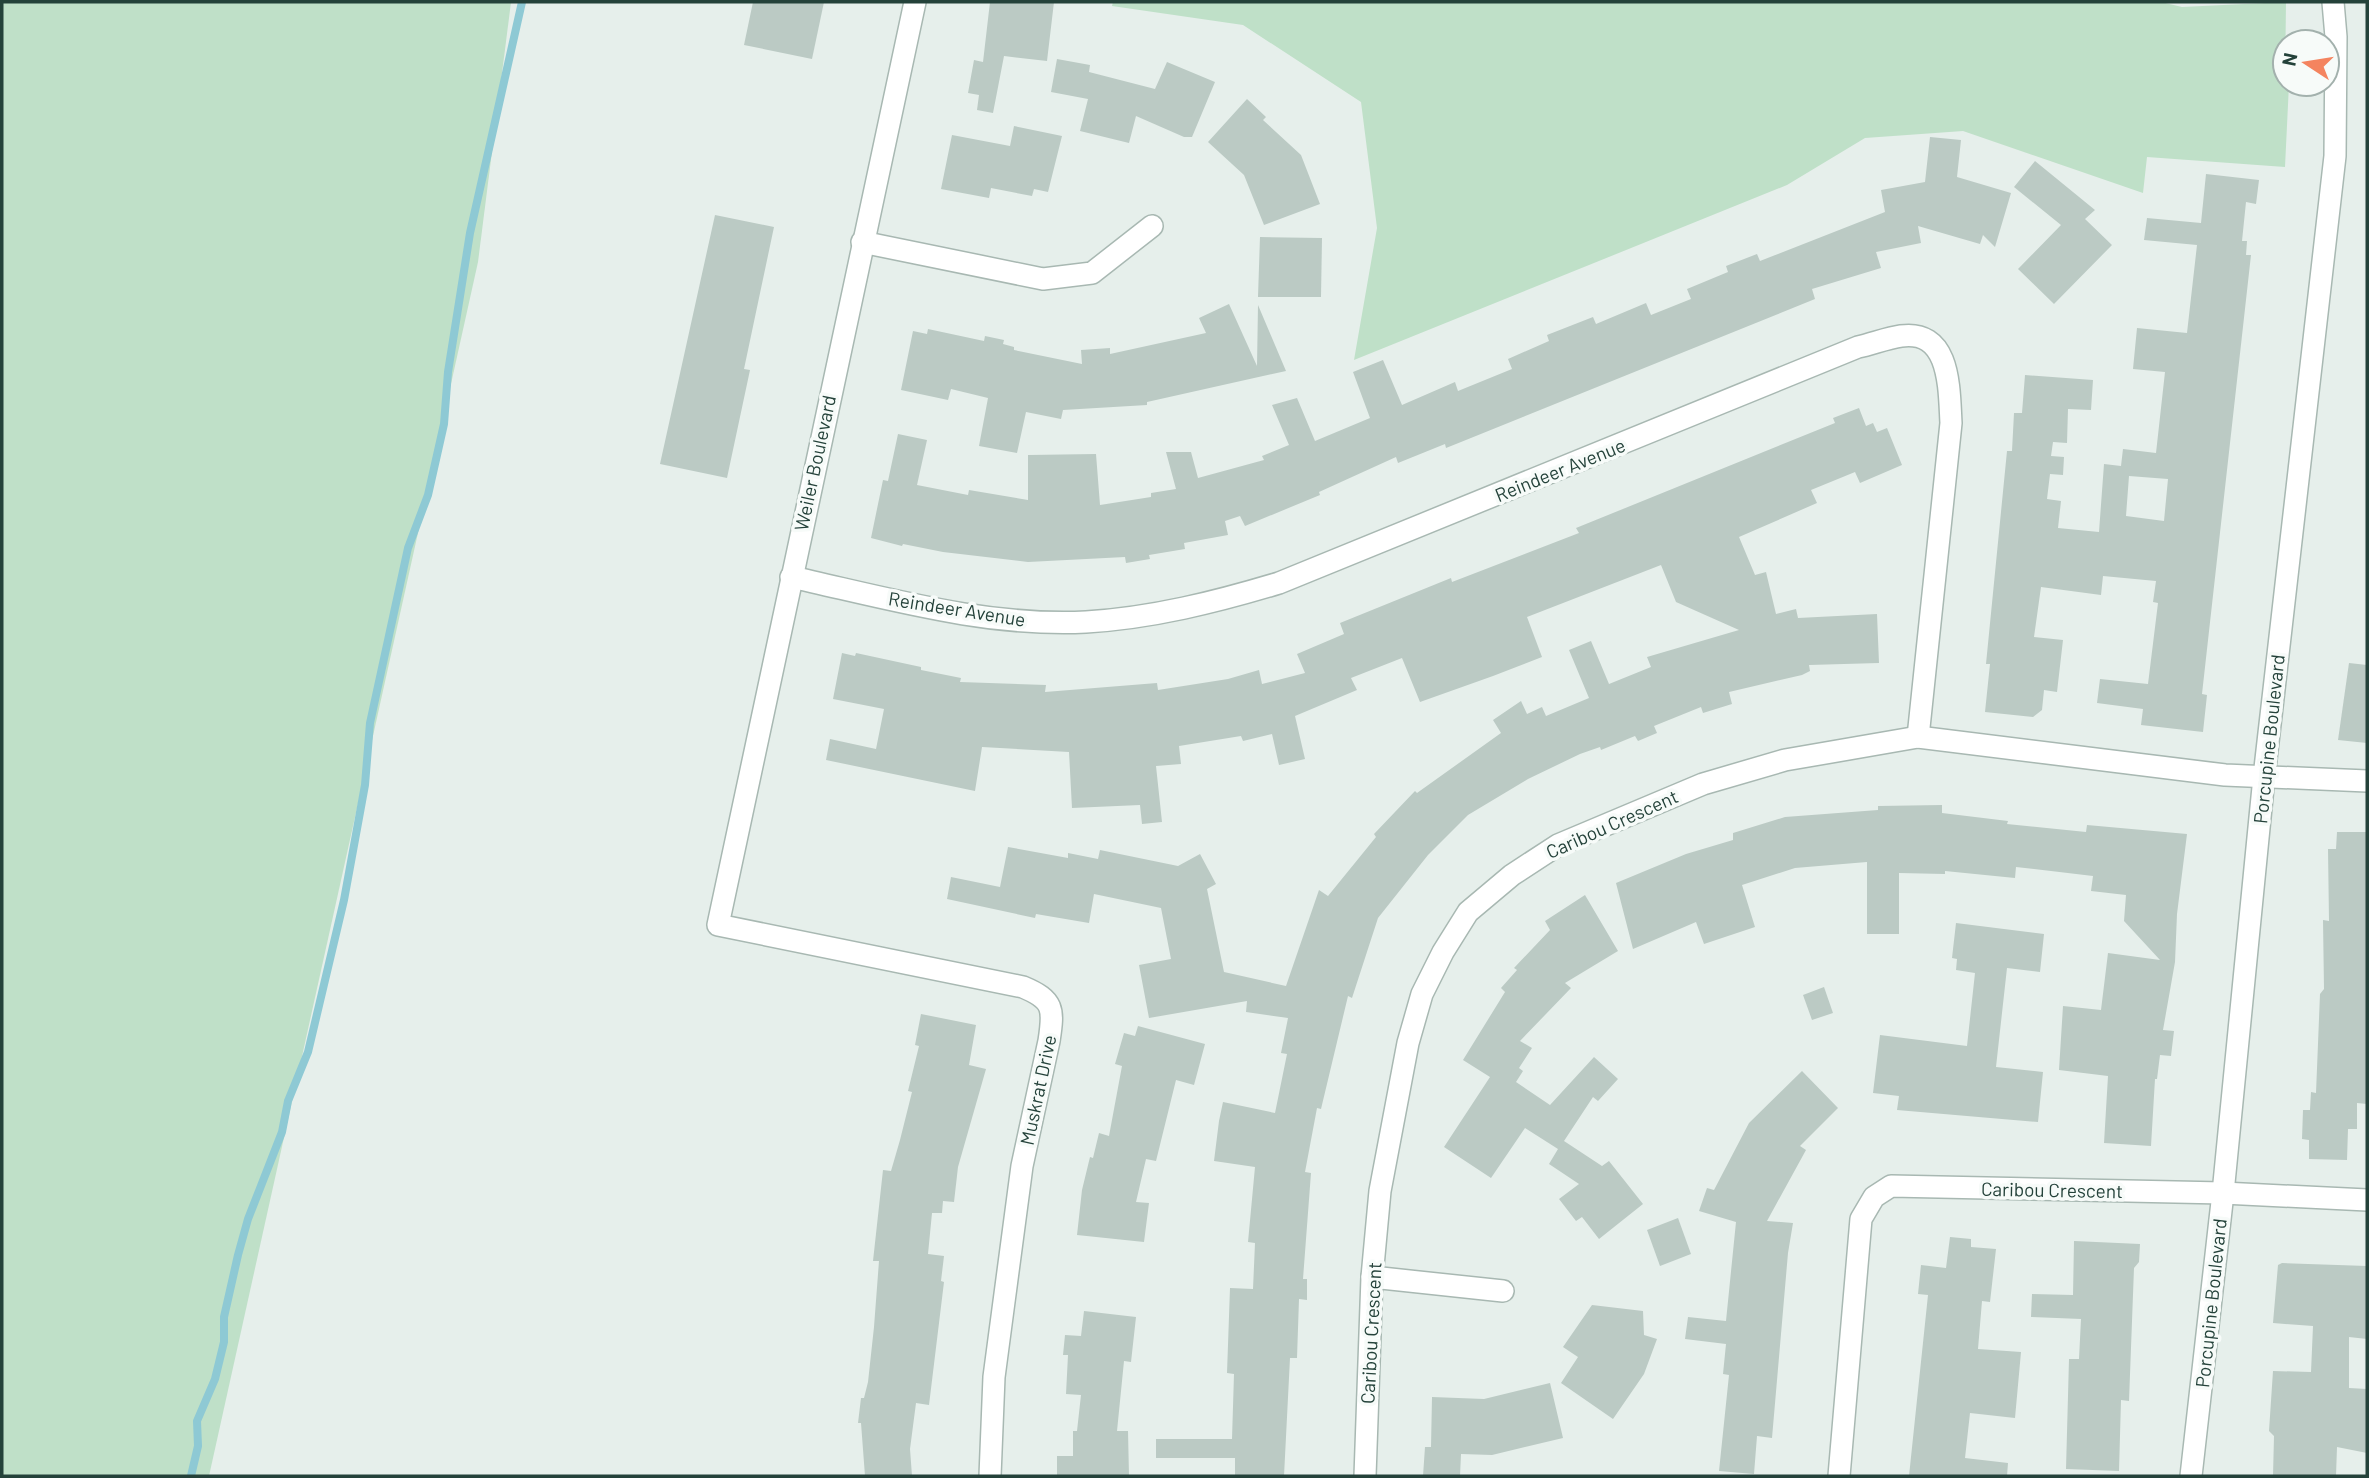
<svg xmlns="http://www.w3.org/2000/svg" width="2369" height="1478" viewBox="0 0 2369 1478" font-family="Barlow,sans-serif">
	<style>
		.green { fill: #bfe0c8 }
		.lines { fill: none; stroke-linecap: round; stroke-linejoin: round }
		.stream { stroke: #8ec9d4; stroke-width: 8 }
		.building { fill: #bbcac4; fill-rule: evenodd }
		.minor-casing { stroke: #a8b8b2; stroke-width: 24 }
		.minor { stroke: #fff; stroke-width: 21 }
		.labels { text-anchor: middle; stroke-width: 7; stroke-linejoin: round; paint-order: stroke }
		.street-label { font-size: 19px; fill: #24423a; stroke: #f7fbf9 }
	</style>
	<rect width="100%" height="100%" fill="#e6efeb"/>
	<g class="green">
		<path d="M2,2H511L478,262L209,1476H2Z"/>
		<path d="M1113,2H2161L2182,7L2286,2L2285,84H2289L2285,167L2147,157L2143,193L1963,131L1865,138L1787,185L1354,360L1377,228L1361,102L1243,25L1112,6Z"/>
	</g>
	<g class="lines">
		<path class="stream" d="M191,1476L198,1446L197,1421L215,1379L224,1342V1317L238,1255L248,1219L282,1132L288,1101L308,1052L344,900L365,785L370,723L408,548L428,495L444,424L448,372L470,233L522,2"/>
	</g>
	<g class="building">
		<path d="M753,2H824L812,59L744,45Z"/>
		<path d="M990,2H1054L1047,61L1004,56L993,113L977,110L979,95L968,93L974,60L983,62Z"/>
		<path d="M1057,59L1090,65L1089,72L1155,89L1167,62L1215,82L1192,137H1184L1136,116L1129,143L1080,131L1088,99L1051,92Z"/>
		<path d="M1247,99L1266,117L1263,120L1301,155L1320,204L1264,225L1244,175L1208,142Z"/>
		<path d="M1014,126L1062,136L1048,192L1034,189L1032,196L991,188L989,198L941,189L952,135L1010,146Z"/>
		<path d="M1930,137L1961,140L1957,177L2011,193L1995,247L1983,235L1980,244L1918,226L1921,243L1876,252L1881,268L1812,289L1815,299L1461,442L1446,448L1445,444L1398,463L1396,457L1319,492L1320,495L1245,526L1240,516L1225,521L1228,535L1184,543L1185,549L1149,555L1150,559L1126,563L1125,557L1028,562L943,552L903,544L902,546L871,538L883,480L888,481L898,434L927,440L917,485L968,495L969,490L1028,500V455L1096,454L1100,505L1151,497V493L1176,489L1166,452H1191L1198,478L1264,460L1262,456L1289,445L1272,405L1297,398L1315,441L1370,418L1353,372L1383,360L1402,405L1455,382L1458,391L1512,369L1508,359L1549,341L1547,335L1593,317L1596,324L1646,303L1651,315L1691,299L1687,289L1728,272L1726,266L1757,254L1760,261L1885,212L1881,190L1925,182Z"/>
		<path d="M2035,161L2095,210L2085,219L2112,245L2054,304L2018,269L2061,225L2014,187Z"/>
		<path d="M2206,174L2259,180L2256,204L2246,202L2242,241H2247L2246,255H2251L2202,694L2207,695L2203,732L2141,725L2143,709L2097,703L2100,679L2148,684L2158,603L2153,602L2156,581L2103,576L2101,595L2041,587L2034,637L2063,640L2057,692L2044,690L2042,710L2033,717L1985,712L1990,664H1986L2007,451H2012L2014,413H2022L2025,375L2093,380L2091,410L2068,409L2067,443L2053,442L2051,456L2064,457L2063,475L2050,474L2047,499L2061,501L2058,528L2099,532L2104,464L2121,466L2123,449L2156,453L2165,372L2133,369L2137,328L2187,333L2197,245L2144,240L2147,218L2201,223ZM2129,476L2168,479L2164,521L2126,516Z"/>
		<path d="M715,215L774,227L744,369L750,370L727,478L660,464Z"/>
		<path d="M1260,237L1322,238L1321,297H1258Z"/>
		<path d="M1229,304L1257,366L1258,305L1286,371L1147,402V405L1063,410L1061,419L1026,412L1017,453L979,446L988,398L951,389L948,400L901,390L913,331L927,334L928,329L984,341L985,336L1004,340L1003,344L1014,347V350L1082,364L1081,350L1110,348V354L1206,333L1199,318Z"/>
		<path d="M1859,408L1866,426L1873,423L1877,432L1887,428L1902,465L1860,483L1855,472L1811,490L1817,503L1739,537L1755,575L1766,572L1776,614L1796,609L1798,618L1877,614L1879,663L1809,665L1810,671L1802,675L1729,692L1732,704L1703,713L1701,707L1654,726L1657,733L1638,741L1635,736L1601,750L1600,747L1580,754L1528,779L1468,815L1428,855L1378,918L1352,998L1348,996L1321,1109L1317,1108L1305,1172L1311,1173L1303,1279H1307V1300L1299,1299L1297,1358H1290L1284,1476H1235V1458H1156V1439H1232L1234,1374L1227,1373L1230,1288L1253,1289L1255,1243L1248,1242L1255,1167L1214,1161L1219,1121L1223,1102L1275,1113L1287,1054L1281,1053L1288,1018L1246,1012L1247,1001L1149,1018L1139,965L1171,959L1161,908L1094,894L1089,923L1036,914L1035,918L947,899L951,877L1000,887L1008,847L1068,858V853L1098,859L1100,850L1178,866L1200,854L1216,884L1207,889L1224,972L1286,986L1319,890L1328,896L1376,837L1374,834L1415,791L1417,793L1501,733L1493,720L1521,701L1527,714L1542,707L1546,716L1589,698L1569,650L1591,641L1609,684L1651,667L1647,657L1739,630L1676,602L1661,565L1527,617L1542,657L1493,676L1420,702L1402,658L1351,678L1357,690L1295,716L1305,759L1279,765L1272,734L1243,741L1241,736L1179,746L1181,764L1156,766L1162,822L1142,824L1140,805L1072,808L1069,752L982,747L975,791L826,760L830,739L876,749L884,709L833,699L842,653L855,656L856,653L921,667V670L961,678L960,682L1046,685L1045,692L1157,683L1158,690L1228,679L1259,670L1262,684L1305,673L1297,654L1344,634L1340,623L1451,578L1452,582L1579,533L1576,528L1835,423L1833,418Z"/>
		<path d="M2349,663L2367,665V743L2338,740Z"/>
		<path d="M1942,805V813L2008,821L2007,824L2086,832L2087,825L2187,834L2177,914L2175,962L2163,1030L2174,1031L2171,1056L2160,1055L2157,1079H2155L2151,1146L2104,1143L2108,1076L2059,1070L2063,1006L2101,1010L2108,953L2160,960L2124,921L2126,895L2091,891L2093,876L2016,867L2015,878L1945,871V874L1899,873V934H1867V862L1795,868L1742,885L1755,927L1704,944L1696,922L1633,949L1616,883L1686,854L1733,840V833L1785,817L1878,810V806Z"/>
		<path d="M2337,832H2367V1104L2357,1103V1129H2348L2347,1160L2309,1159V1140L2302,1139L2303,1110H2310L2311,1092L2316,1093L2320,994L2324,989L2323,920L2329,921L2328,849H2336Z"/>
		<path d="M1585,895L1618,951L1565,983L1571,988L1520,1041L1532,1048L1519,1068L1523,1071L1516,1082L1550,1105L1594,1057L1618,1079L1598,1101L1593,1097L1564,1141L1602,1166L1609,1161L1643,1204L1599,1239L1582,1217L1576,1221L1559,1199L1579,1184L1549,1164L1558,1149L1525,1128L1491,1178L1444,1147L1490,1077L1463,1060L1505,992L1501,988L1517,970L1514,968L1550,930L1545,921Z"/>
		<path d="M1956,923L2044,934L2040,972L2007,968L1996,1067L2043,1072L2038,1122L1897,1110L1899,1096L1873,1093L1880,1035L1967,1046L1975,973L1956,970L1957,959L1952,958Z"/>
		<path d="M1824,987L1833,1013L1812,1020L1803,995Z"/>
		<path d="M921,1014L976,1025L969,1065L986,1069L958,1167L954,1202L943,1201L942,1213H932L928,1254L944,1256L941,1281L944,1282L929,1405L916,1403L910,1449L912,1476H865L861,1423H858L861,1398H864L868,1382L874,1327L879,1261H873L883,1170L891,1171L900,1140L912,1092L908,1091L919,1046L915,1045Z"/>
		<path d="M1138,1026L1205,1044L1194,1085L1176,1080L1156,1161L1146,1159L1136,1202L1149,1203L1144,1242L1077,1235L1082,1190L1090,1157L1093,1158L1099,1133L1109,1136L1122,1066L1115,1064L1124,1033L1135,1036Z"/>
		<path d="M1802,1071L1838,1108L1800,1146L1806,1150L1767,1221L1793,1223L1788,1253L1772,1438L1757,1436L1754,1474L1719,1471L1729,1375L1723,1374L1726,1344L1685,1339L1688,1317L1726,1321L1736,1222L1699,1211L1707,1188L1714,1190L1749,1123Z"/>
		<path d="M1678,1218L1691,1254L1660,1266L1647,1230Z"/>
		<path d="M1950,1237L1971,1239V1247L1996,1249L1990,1302L1982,1301L1978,1349L2021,1352L2015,1418L1970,1413L1965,1458L2008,1463L2007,1476H1909L1928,1295L1918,1294L1921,1265L1946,1268Z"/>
		<path d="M2074,1241L2140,1244L2139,1262L2134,1268L2129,1401L2121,1400L2119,1471L2066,1469L2069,1359H2079L2081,1319L2031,1317L2032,1294L2073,1295Z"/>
		<path d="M2282,1263L2367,1266V1339L2349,1337V1388L2367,1389V1453L2337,1447L2336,1476H2273L2274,1436L2269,1431L2273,1371L2311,1372L2313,1326L2273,1323L2278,1265Z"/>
		<path d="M1592,1305L1643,1311L1644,1335L1657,1339L1644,1374L1613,1419L1561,1383L1578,1357L1563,1347Z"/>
		<path d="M1084,1311L1136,1317L1131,1362L1124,1361L1117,1431H1128L1129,1476H1057V1456H1073V1431H1077L1081,1395L1066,1394L1068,1355H1063L1065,1335L1081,1336Z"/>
		<path d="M1550,1383L1563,1438L1492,1455L1461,1454L1460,1476H1423L1425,1447H1431L1432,1397L1484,1399Z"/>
	</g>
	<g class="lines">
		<defs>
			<g id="minor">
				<path d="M915,2L718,925L1023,987C1054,1000 1054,1009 1049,1041L1022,1166L994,1377L990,1476"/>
				<path d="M862,242L1043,279L1092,273L1152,226"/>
				<path d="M791,577C887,598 986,627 1086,622C1152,618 1216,602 1279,583L1858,347C1872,344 1887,338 1901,336C1951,329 1949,389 1951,423L1918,737"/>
				<path d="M1372,1277L1503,1291"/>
				<path d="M1365,1476L1372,1277L1380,1191L1408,1043L1422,994L1443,952L1468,912L1512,875L1558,845L1703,784L1785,760L1918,737L2225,775L2367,781"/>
				<path d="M1839,1476L1861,1219L1874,1197L1891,1186L2223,1193L2367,1200"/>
				<path d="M2191,1476L2223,1193L2264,777L2335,156L2336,37L2333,2"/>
			</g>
		</defs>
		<use href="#minor" class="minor-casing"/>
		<use href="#minor" class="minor"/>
	</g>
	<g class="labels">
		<g class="street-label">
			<text transform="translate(815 463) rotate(-78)" y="7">Weiler Boulevard</text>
			<text transform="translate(1560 470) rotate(-22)" y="7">Reindeer Avenue</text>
			<text transform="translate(957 609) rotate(9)" y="7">Reindeer Avenue</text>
			<text transform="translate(2269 739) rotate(-84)" y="7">Porcupine Boulevard</text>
			<text transform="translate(1612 824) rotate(-24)" y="7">Caribou Crescent</text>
			<text transform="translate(1038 1090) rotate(-78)" y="7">Muskrat Drive</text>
			<text transform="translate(2052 1190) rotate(1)" y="7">Caribou Crescent</text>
			<text transform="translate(2211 1303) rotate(-84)" y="7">Porcupine Boulevard</text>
			<text transform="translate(1371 1333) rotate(-87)" y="7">Caribou Crescent</text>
		</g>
	</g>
	<rect width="2369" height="1478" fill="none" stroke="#24423a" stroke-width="7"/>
	<g transform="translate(2306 63) rotate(282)"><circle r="33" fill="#f7fbf9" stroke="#a3b1ad" stroke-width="2"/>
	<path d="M0-5L12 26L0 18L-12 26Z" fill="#f4845f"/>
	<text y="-10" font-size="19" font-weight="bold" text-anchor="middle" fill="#24423a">N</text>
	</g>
</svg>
